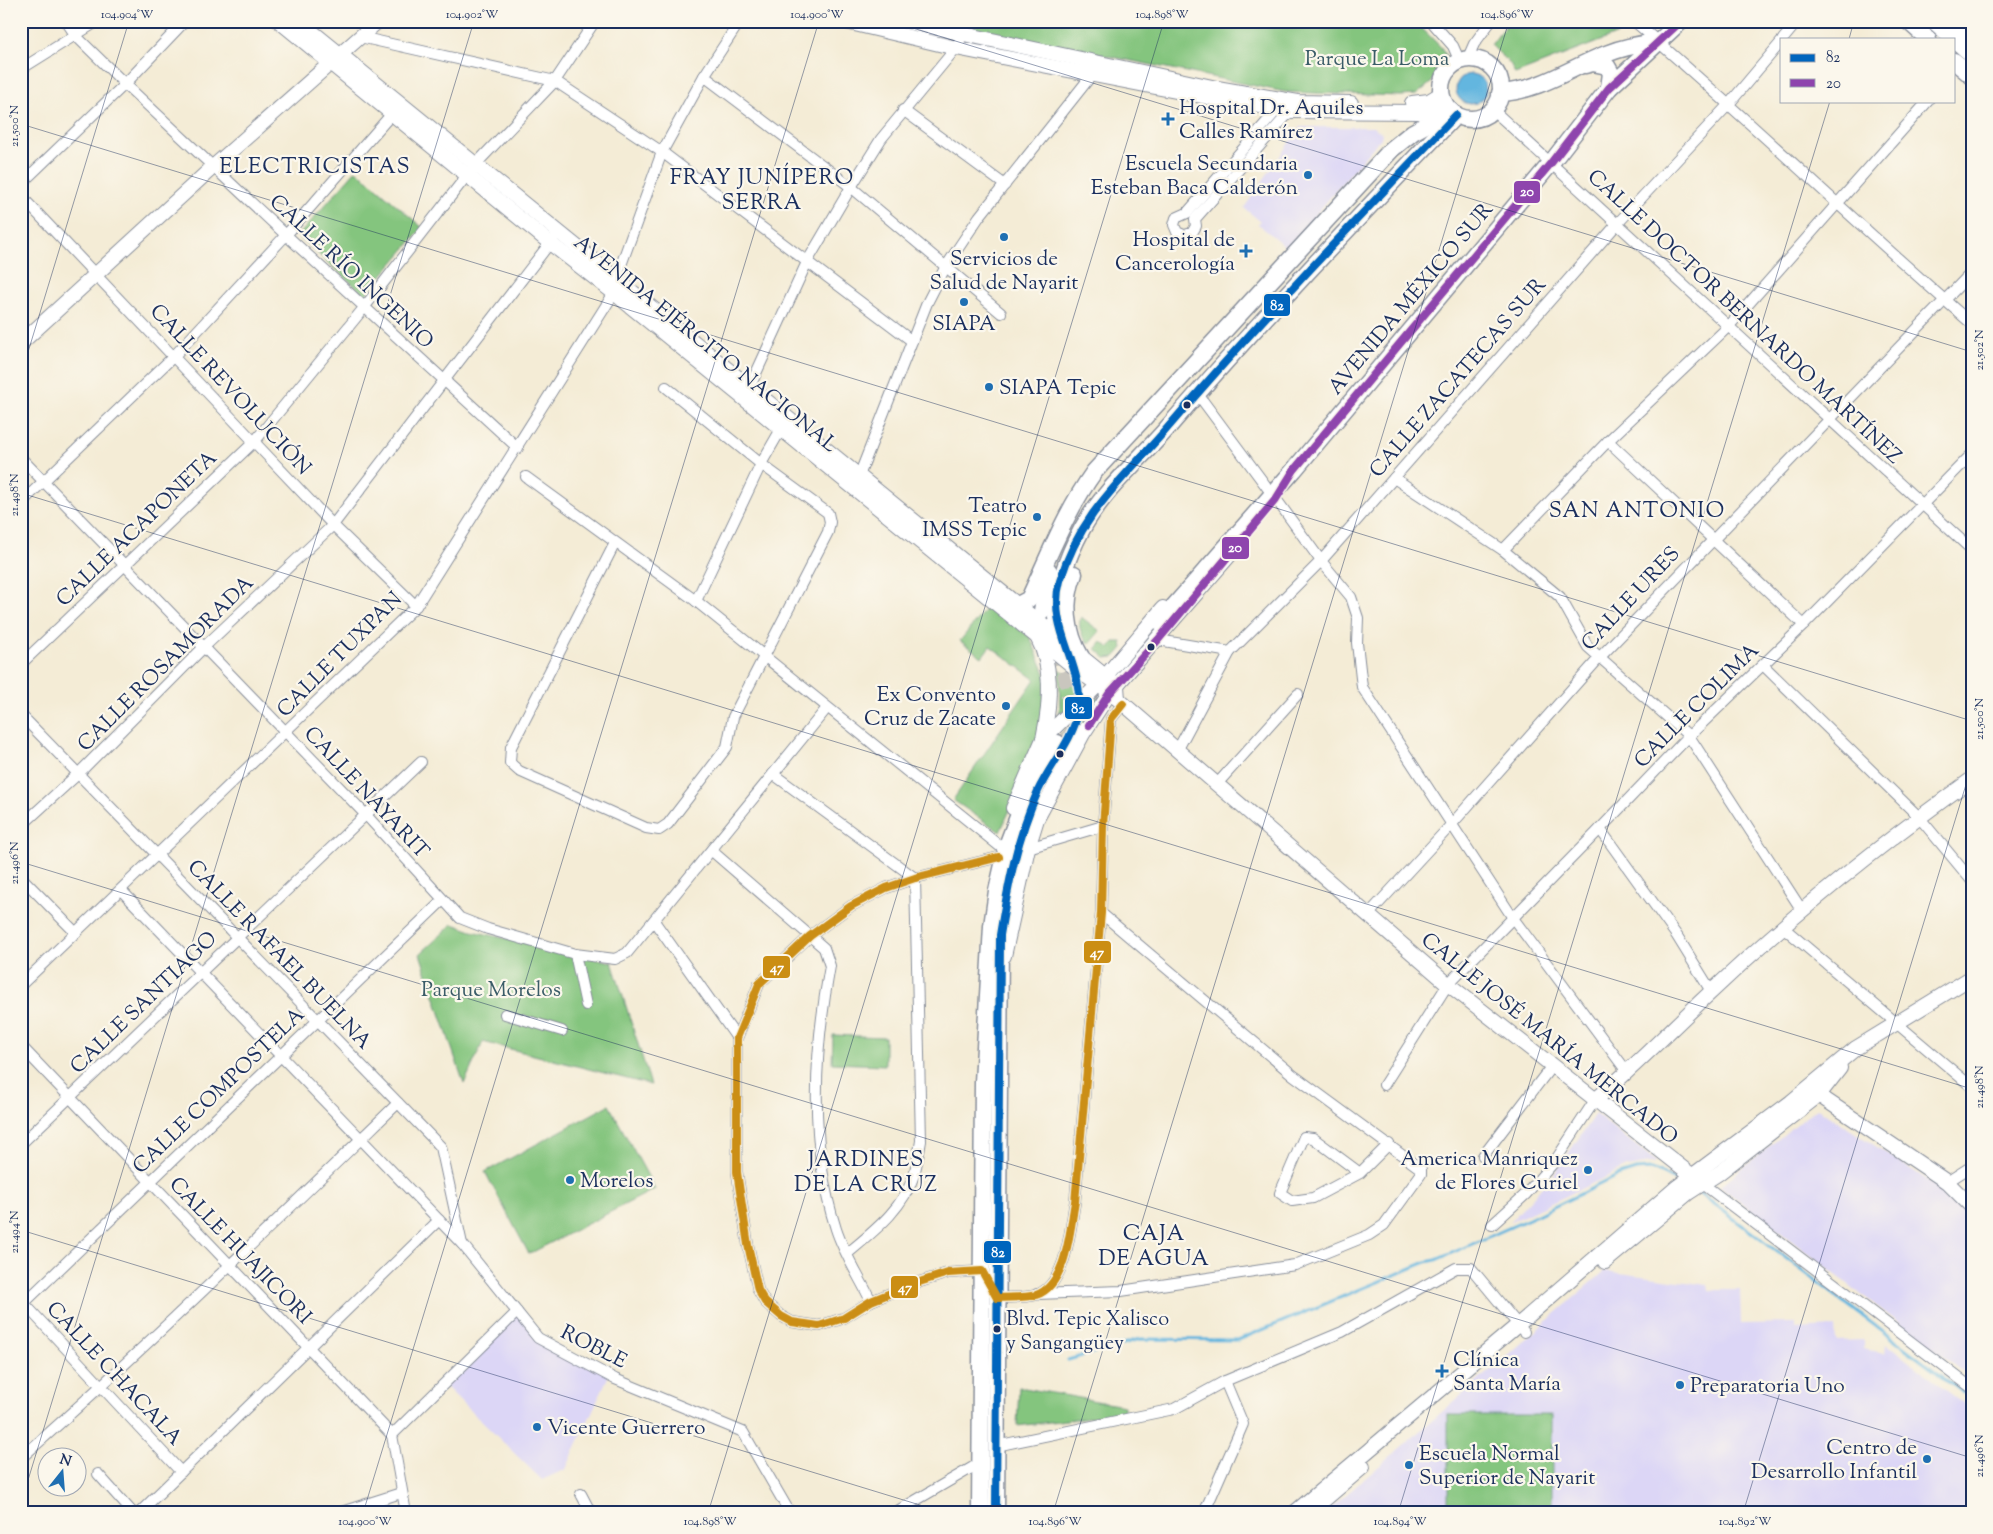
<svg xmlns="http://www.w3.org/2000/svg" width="1993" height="1534" viewBox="0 0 1993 1534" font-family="'Sorts Mill Goudy',serif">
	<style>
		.built { fill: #dcd6f6 }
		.green { fill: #84c57e; stroke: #507a6e }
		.water { fill: #64b6df; stroke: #40729e }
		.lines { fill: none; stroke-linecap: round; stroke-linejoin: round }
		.stream { stroke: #64b6df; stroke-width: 3 }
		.primary-tunnel { stroke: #c9c6be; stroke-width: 16; stroke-dasharray: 16 8; stroke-linecap: butt }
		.street-casing { stroke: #888e9a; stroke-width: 12 }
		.secondary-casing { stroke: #888e9a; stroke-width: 16 }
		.primary-casing { stroke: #888e9a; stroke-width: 19 }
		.highway-casing { stroke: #888e9a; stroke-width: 21 }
		.street { stroke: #fff; stroke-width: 10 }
		.secondary { stroke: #fff; stroke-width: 14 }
		.primary { stroke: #fff; stroke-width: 16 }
		.highway { stroke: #fff; stroke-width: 19 }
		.bus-1-casing { stroke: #fbf7ec; stroke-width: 11 }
		.bus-2-casing { stroke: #fbf7ec; stroke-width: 11 }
		.bus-3-casing { stroke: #fbf7ec; stroke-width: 11 }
		.bus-1 { stroke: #0065bd; stroke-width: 8 }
		.bus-2 { stroke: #8e44ad; stroke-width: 8 }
		.bus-3 { stroke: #cb8e13; stroke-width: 8 }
		.ticks { fill: none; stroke: #1b2f5e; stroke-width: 1; stroke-opacity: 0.45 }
		.poi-dot { fill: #1f6fb2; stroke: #fbf7ec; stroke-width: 2 }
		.bus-dot { fill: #1b2f5e; stroke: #fbf7ec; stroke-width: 2 }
		.labels { text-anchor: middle; stroke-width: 4.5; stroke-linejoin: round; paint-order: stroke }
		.bus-label { font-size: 20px; fill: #1b2f5e; stroke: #fbf7ec; text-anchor: start }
		.park-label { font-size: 21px; fill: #3a5c68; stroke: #fbf7ec }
		.poi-label { font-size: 21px; fill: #1b2f5e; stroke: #fbf7ec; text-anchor: start }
		.street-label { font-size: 21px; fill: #1b2f5e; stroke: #fbf7ec }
		.neighbourhood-label { font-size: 22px; letter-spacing: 1px; fill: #1b2f5e; stroke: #fbf7ec }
		.line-badge { stroke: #fbf7ec; stroke-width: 2 }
		.badge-label { font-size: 14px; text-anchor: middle; font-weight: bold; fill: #fff }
		.neatline { fill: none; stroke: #1b2f5e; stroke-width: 2 }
		.ticks-label { font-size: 12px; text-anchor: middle; fill: #1b2f5e }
	</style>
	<rect width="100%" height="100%" fill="#fbf7ec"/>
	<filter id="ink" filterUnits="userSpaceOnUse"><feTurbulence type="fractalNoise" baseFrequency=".02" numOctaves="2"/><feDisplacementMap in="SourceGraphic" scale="10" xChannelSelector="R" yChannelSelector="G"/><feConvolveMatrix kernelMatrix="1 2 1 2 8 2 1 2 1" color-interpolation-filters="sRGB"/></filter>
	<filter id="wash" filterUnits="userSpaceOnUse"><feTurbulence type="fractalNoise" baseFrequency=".0096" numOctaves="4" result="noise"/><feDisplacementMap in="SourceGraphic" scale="20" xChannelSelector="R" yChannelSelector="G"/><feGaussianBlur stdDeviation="1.12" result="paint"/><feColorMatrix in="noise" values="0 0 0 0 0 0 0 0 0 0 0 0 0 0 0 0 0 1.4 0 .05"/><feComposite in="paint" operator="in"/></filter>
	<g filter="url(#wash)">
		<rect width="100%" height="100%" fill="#f4ecd6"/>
		<g class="built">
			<path d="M1300,127H1373L1382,133L1381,138L1287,248L1258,224L1260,221L1244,208Z"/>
			<path d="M1817,1108L1955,1198L1972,1215V1379L1720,1186Z"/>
			<path d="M1595,1114L1657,1162L1627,1167L1509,1223L1555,1173Z"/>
			<path d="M1605,1271L1708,1285L1709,1290H1740L1741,1324L1795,1323V1329L1835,1327L1836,1341L1863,1340V1349L1885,1353L1886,1343L1972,1410V1513H1325Z"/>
			<path d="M517,1312L538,1338L609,1375L566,1469L542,1480L444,1385Z"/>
		</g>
		<g class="green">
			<path d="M935,21H1414L1441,47L1446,57L1432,82L1416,95L1401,96L1285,92Z"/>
			<path d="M1509,21H1615L1626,31L1515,74L1511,65L1491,45Z"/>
			<path d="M356,170L423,228L365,295L298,236Z"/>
			<path d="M988,606L1030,637L1053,693L1034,756L1000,832L953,800L1035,679L990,646L982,657L960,641Z"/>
			<path d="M1081,617L1100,631L1089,644C1082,637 1077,626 1081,617Z"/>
			<path d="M1102,642L1109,648L1114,642H1122L1123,648L1115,657L1106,658L1096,649Z"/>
			<path d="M1059,669L1078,680L1083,692L1060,714Z"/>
			<path d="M1097,696L1099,697L1071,749L1061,742L1052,744Z"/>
			<path d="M453,924L472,931L612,962L651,1085L483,1042L464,1084L420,954Z"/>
			<path d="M833,1035L885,1037V1065L832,1063Z"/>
			<path d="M609,1105L655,1189L529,1254L485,1172Z"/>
			<path d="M1019,1387L1124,1406V1413L1017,1426Z"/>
			<rect x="1448" y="1415" width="104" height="98"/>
		</g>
		<circle class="water" cx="1471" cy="89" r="15"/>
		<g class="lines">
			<g class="stream">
				<path d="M1697,1191L1972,1399"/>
				<path d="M1068,1360L1140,1339L1238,1340L1426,1262L1436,1260L1529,1219L1617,1176L1636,1170L1652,1169L1678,1181"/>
			</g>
		</g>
	</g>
	<g filter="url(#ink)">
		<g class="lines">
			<g class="primary-tunnel">
				<path d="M1057,648C1066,673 1073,697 1067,723"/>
				<path d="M1067,740L1093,704L1160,622"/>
			</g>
			<defs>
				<g id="street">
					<path d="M66,21L76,36L125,84L286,235L518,448"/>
					<path d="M1431,21L1453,46L1460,62"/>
					<path d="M1634,21C1749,120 1858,225 1972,324"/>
					<path d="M360,37L555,81L662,152L912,341"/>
					<path d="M1783,39L1798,21"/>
					<path d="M1467,60L1474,44L1491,21"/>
					<path d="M21,69L98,21"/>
					<path d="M704,76L851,187L1001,313"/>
					<path d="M1278,105V109L1187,213L1176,218L1174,225L1177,232L1184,235L1192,233L1196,226L1195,219L1294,107"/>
					<path d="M903,110L1005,185"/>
					<path d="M1493,110L1972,550"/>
					<path d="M21,184L125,84L185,21"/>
					<path d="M21,196L333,525L416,606"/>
					<path d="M747,393L807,262L851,187L881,139L956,48L962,36"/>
					<path d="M1197,393L1269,490"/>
					<path d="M1608,441L1804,625"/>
					<path d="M21,458L366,815L460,918L488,929L575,954L615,959L627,953L827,708"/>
					<path d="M526,477L696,601L1002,848"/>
					<path d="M1394,478L1503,550L1560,597L1588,647L1689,736L1803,912"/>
					<path d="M857,481L927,303L945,268L979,217L1095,71"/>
					<path d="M1276,499L1321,561L1351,597L1358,618L1357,643L1362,687L1513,918L1628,1073"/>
					<path d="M21,503L174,356L286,235L396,109"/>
					<path d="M615,543L511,747L510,763L519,771L646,828L659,830L668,824L727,747L733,717L828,532L830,522L828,513L761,464L666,387"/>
					<path d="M1503,550L1608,441L1729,326L1928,101"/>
					<path d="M696,601L761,464L784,424"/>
					<path d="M1158,640L1230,652"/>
					<path d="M21,664L255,441L363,309L475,165L555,81L595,21"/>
					<path d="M1763,665L1919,817L1972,881"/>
					<path d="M21,715L441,1147L462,1244"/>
					<path d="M1178,749L1230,652L1321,561L1618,223L1729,104L1782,41"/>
					<path d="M773,774L915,878L921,1141C919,1152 917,1164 914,1175C903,1209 874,1231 848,1253"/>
					<path d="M1217,784L1298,694"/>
					<path d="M21,826L79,773L203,648L333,525L553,239"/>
					<path d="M1600,829L1677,936L1711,991"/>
					<path d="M1028,848L1103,826"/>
					<path d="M712,851L824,948L830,966C814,1051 809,1146 836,1229C844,1254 860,1278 871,1301"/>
					<path d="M21,877L76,933"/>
					<path d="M121,890L463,1245L538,1338L615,1379L743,1432L790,1513"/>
					<path d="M1367,916L1451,825L1601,656L1972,272"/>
					<path d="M654,921L737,1038"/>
					<path d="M1784,928L1972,1087"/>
					<path d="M575,954L586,1005"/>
					<path d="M21,985L416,606L614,293L616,279L662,152L704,76L740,21"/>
					<path d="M505,1014L562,1031"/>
					<path d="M21,1046L392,1435"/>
					<path d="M1384,1085L1448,984L1600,829L1689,736L1804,625L1972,454"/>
					<path d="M21,1144L421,762"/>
					<path d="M1483,1156L1551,1067"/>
					<path d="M1360,1173L1313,1138L1304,1137L1280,1193L1292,1201L1313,1198L1360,1173L1389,1144"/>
					<path d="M1947,1182L1972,1166"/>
					<path d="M1703,1184L1972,1388"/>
					<path d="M1492,1225L1526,1194L1555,1161L1595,1100"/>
					<path d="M984,1276L982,1271L948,1273L913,1284L871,1301L844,1318L819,1326L792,1322L781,1316L765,1302L758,1290L748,1245L737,1172V1038L759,984L810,936L851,906L886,888L915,878L999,857"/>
					<path d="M1037,1294L1121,1291L1295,1265L1369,1235L1384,1225L1421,1174V1169L1293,1075L1101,913"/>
					<path d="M996,1295L997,1298C1009,1297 1025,1298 1036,1295C1067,1285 1070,1228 1075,1202L1101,913L1103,826L1111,719L1123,704"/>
					<path d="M21,1300L181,1472"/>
					<path d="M21,1306L442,901"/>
					<path d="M392,1435L517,1312"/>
					<path d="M392,1435L406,1513"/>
					<path d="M996,1446L1174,1409L1225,1381L1342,1332L1456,1268H1471L1524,1332"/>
					<path d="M21,1458C150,1344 274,1223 398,1103"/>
					<path d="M98,1474L133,1513"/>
					<path d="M581,1494L591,1513"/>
					<path d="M139,1513L439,1220"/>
					<path d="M338,1513L401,1493"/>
					<path d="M894,1513L980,1463"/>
					<path d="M1204,1513L1243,1424L1225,1381"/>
				</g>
				<g id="secondary">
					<path d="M279,21L550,243L614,293L1079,671L1118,699L1448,984L1703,1184"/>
					<path d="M299,21L1105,676L1117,686L1118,699"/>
					<path d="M842,21L956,48L1227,101L1291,111L1420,112L1446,104"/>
					<path d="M903,21L1217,88L1298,102L1351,103"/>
					<path d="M1412,103L1429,101L1442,93"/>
					<path d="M21,343L213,167L378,21"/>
					<path d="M1038,639C1054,669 1050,707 1043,739"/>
					<path d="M1013,808L1043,739L1098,685L1163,608"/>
					<path d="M1004,956L1028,848L1037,819L1083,734L1109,694L1229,556"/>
					<path d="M1811,1090L1947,1182L1972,1207"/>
					<path d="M1595,1100C1636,1066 1672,1028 1711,992C1792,915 1881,844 1972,779"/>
					<path d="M1605,1262L1688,1193L1719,1173L1819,1095L1840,1068"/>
					<path d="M1294,1513L1519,1324L1677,1187L1791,1102L1856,1048L1972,977"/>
					<path d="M1309,1513L1363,1467"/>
				</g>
				<g id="primary">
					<path d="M1908,21L1928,39"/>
					<path d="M1950,21L1972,39"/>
					<circle cx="1471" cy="89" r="30"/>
					<path d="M1954,61L1972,76"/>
					<path d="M1585,65L1593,63L1607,66L1611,73L1609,88"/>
					<path d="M1500,93C1539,91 1570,68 1606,54C1623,47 1640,44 1659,42"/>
					<path d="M1074,574C1063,601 1066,632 1081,657"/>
					<path d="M1018,605L1029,599C1049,556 1066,511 1094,472L1392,149L1413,132L1451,111"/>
					<path d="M1042,611L1049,571"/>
					<path d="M1056,618C1056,586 1067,557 1082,529C1104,489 1140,460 1170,425C1262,318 1359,217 1456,115"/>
					<path d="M1160,622L1294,470L1551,163L1609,88L1681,21"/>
					<path d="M980,1513L983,1082L992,926L997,891L1008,843L1026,796L1057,743"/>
					<path d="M996,1513L1000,937"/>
				</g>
				<path id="highway" d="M1936,21L1972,53"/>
			</defs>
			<use href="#street" class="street-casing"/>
			<use href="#secondary" class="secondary-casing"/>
			<use href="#primary" class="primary-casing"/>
			<use href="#highway" class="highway-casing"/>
			<use href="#street" class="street"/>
			<use href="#secondary" class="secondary"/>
			<use href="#primary" class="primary"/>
			<use href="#highway" class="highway"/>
			<defs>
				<path id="bus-1" d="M996,1513L1000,935C1008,886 1017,837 1038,791C1050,765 1073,740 1078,712C1086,666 1046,630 1060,581C1081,511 1125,478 1170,425C1262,318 1359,217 1456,115"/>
				<path id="bus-2" d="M1089,725L1109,694L1158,640L1276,499L1294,470L1551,163L1609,88L1681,21"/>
				<path id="bus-3" d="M999,857L915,878L886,888L851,906L810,936L759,984L737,1038V1172L748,1245L758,1290L765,1302L781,1316L792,1322L819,1326L844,1318L871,1301L913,1284L948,1273L982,1271L997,1298C1009,1297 1025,1298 1036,1295C1067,1285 1070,1228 1075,1202L1101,913L1103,826L1111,719L1123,704"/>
			</defs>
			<use href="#bus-1" class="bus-1-casing"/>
			<use href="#bus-2" class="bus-2-casing"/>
			<use href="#bus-3" class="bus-3-casing"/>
			<use href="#bus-1" class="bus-1"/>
			<use href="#bus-2" class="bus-2"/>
			<use href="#bus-3" class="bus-3"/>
		</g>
	</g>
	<path class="ticks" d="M890,21L1972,352M1849,39L1854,21M21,124L1972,721M21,375L129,21M21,493L1972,1089M21,862L1972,1458M21,1230L946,1513M21,1503L474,21M363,1513L819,21M708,1513L1164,21M1053,1513L1509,21M1398,1513L1830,101M1743,1513L1972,765"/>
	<g class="poi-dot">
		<path d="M1165.5 111.5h5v5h5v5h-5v5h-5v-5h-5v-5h5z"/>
		<circle cx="1308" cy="175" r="5"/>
		<circle cx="1004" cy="237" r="5"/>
		<path d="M1243.5 243.5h5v5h5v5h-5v5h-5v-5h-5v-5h5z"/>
		<circle cx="964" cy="302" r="5"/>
		<circle cx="989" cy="387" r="5"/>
		<circle cx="1037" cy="517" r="5"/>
		<circle cx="1006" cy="706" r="5"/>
		<circle cx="1588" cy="1170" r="5"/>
		<circle cx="570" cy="1180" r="5"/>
		<path d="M1439.5 1363.5h5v5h5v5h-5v5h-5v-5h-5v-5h5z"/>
		<circle cx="1680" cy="1385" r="5"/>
		<circle cx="537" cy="1427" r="5"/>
		<circle cx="1927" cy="1459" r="5"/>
		<circle cx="1409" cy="1465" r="5"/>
	</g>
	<g class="bus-dot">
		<circle cx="1187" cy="405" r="4.5"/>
		<circle cx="1151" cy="647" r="4.5"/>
		<circle cx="1060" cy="754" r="4.5"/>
		<circle cx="997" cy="1329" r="4.5"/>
	</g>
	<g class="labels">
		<g class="bus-label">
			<text x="1006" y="1325">Blvd. Tepic Xalisco<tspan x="1006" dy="24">y Sangangüey</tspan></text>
		</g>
		<g class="park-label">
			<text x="1377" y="65">Parque La Loma</text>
			<text x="491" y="996">Parque Morelos</text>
		</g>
		<g class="poi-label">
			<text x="1179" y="114">Hospital Dr. Aquiles<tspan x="1179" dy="24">Calles Ramírez</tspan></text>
			<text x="1298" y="170" text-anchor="end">Escuela Secundaria<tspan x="1298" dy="24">Esteban Baca Calderón</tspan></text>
			<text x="1235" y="246" text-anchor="end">Hospital de<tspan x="1235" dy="24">Cancerología</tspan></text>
			<text x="1004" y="265" text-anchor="middle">Servicios de<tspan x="1004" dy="24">Salud de Nayarit</tspan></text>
			<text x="964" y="330" text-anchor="middle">SIAPA</text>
			<text x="999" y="394">SIAPA Tepic</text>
			<text x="1027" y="512" text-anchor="end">Teatro<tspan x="1027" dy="24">IMSS Tepic</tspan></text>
			<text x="996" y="701" text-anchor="end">Ex Convento<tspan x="996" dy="24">Cruz de Zacate</tspan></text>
			<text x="1578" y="1165" text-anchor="end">America Manriquez<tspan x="1578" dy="24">de Flores Curiel</tspan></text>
			<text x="580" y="1187">Morelos</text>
			<text x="1453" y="1366">Clínica<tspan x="1453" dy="24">Santa María</tspan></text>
			<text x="1690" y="1392">Preparatoria Uno</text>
			<text x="547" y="1434">Vicente Guerrero</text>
			<text x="1917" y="1454" text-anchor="end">Centro de<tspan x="1917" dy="24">Desarrollo Infantil</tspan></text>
			<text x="1419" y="1460">Escuela Normal<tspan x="1419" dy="24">Superior de Nayarit</tspan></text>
		</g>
		<g class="street-label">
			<text transform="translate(352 271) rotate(43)" y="7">CALLE RÍO INGENIO</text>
			<text transform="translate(1410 298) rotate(-50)" y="7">AVENIDA MÉXICO SUR</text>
			<text transform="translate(1745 316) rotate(43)" y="7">CALLE DOCTOR BERNARDO MARTÍNEZ</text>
			<text transform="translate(706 343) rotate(39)" y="7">AVENIDA EJÉRCITO NACIONAL</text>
			<text transform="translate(1457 377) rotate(-49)" y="7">CALLE ZACATECAS SUR</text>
			<text transform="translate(231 389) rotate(47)" y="7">CALLE REVOLUCIÓN</text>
			<text transform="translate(136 528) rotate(-44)" y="7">CALLE ACAPONETA</text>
			<text transform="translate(1630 598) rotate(-47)" y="7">CALLE URES</text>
			<text transform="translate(339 654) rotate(-45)" y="7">CALLE TUXPAN</text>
			<text transform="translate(165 663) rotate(-45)" y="7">CALLE ROSAMORADA</text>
			<text transform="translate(1696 705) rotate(-45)" y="7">CALLE COLIMA</text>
			<text transform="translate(367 792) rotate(47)" y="7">CALLE NAYARIT</text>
			<text transform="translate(280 954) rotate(46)" y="7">CALLE RAFAEL BUELNA</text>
			<text transform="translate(143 1002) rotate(-44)" y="7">CALLE SANTIAGO</text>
			<text transform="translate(1550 1038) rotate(39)" y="7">CALLE JOSÉ MARÍA MERCADO</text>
			<text transform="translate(218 1090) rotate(-44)" y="7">CALLE COMPOSTELA</text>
			<text transform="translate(241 1250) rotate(46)" y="7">CALLE HUAJICORI</text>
			<text transform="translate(594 1346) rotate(27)" y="7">ROBLE</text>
			<text transform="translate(115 1373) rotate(47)" y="7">CALLE CHACALA</text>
		</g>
		<g class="neighbourhood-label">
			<text x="315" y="173">ELECTRICISTAS</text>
			<text x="762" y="184">FRAY JUNÍPERO<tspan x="762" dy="25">SERRA</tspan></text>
			<text x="1637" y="517">SAN ANTONIO</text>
			<text x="866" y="1166">JARDINES<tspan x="866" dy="25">DE LA CRUZ</tspan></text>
			<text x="1154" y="1240">CAJA<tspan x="1154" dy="25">DE AGUA</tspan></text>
		</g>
	</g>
	<g class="line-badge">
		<rect x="1513" y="180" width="28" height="24" rx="5" fill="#8e44ad"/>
		<rect x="1263" y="293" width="28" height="24" rx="5" fill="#0065bd"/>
		<rect x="1221" y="536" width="29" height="24" rx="5" fill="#8e44ad"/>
		<rect x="1064" y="696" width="29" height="24" rx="5" fill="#0065bd"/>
		<rect x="1083" y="940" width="29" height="24" rx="5" fill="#cb8e13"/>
		<rect x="762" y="955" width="29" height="24" rx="5" fill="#cb8e13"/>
		<rect x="983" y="1240" width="29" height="24" rx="5" fill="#0065bd"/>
		<rect x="890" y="1275" width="29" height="24" rx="5" fill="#cb8e13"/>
	</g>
	<g class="badge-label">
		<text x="1527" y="196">20</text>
		<text x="1277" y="310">82</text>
		<text x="1235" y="552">20</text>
		<text x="1078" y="713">82</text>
		<text x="1097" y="957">47</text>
		<text x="777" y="972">47</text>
		<text x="998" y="1257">82</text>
		<text x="905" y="1292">47</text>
	</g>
	<rect width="1993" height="1534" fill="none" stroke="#fbf7ec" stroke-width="55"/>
	<rect x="1780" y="38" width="175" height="65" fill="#fbf7ec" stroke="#a1a7b3"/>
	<rect x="1790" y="54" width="25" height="8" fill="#0065bd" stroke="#a1a7b3"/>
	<text x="1826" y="62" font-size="15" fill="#1b2f5e">82</text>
	<rect x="1790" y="79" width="25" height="8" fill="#8e44ad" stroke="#a1a7b3"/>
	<text x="1826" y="88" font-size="15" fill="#1b2f5e">20</text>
	<g transform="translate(62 1472) rotate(17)"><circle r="24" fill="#fbf7ec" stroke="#a1a7b3"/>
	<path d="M0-4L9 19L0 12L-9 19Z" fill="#1f6fb2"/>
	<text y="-8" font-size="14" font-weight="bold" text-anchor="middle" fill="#1b2f5e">N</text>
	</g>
	<rect x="28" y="28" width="1938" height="1478" class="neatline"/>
	<g class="ticks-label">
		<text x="127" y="18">104.904°W</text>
		<text x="472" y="18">104.902°W</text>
		<text x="817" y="18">104.900°W</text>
		<text x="1162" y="18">104.898°W</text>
		<text x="1507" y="18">104.896°W</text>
		<text transform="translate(14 126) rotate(-90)" y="4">21.500°N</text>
		<text transform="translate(1979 350) rotate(-90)" y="4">21.502°N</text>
		<text transform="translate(14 495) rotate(-90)" y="4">21.498°N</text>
		<text transform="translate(1979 719) rotate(-90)" y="4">21.500°N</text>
		<text transform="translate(14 863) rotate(-90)" y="4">21.496°N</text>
		<text transform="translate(1979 1087) rotate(-90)" y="4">21.498°N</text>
		<text transform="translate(14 1232) rotate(-90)" y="4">21.494°N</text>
		<text transform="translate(1979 1456) rotate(-90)" y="4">21.496°N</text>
		<text x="365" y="1525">104.900°W</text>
		<text x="710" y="1525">104.898°W</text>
		<text x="1055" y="1525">104.896°W</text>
		<text x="1400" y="1525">104.894°W</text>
		<text x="1745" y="1525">104.892°W</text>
	</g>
</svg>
